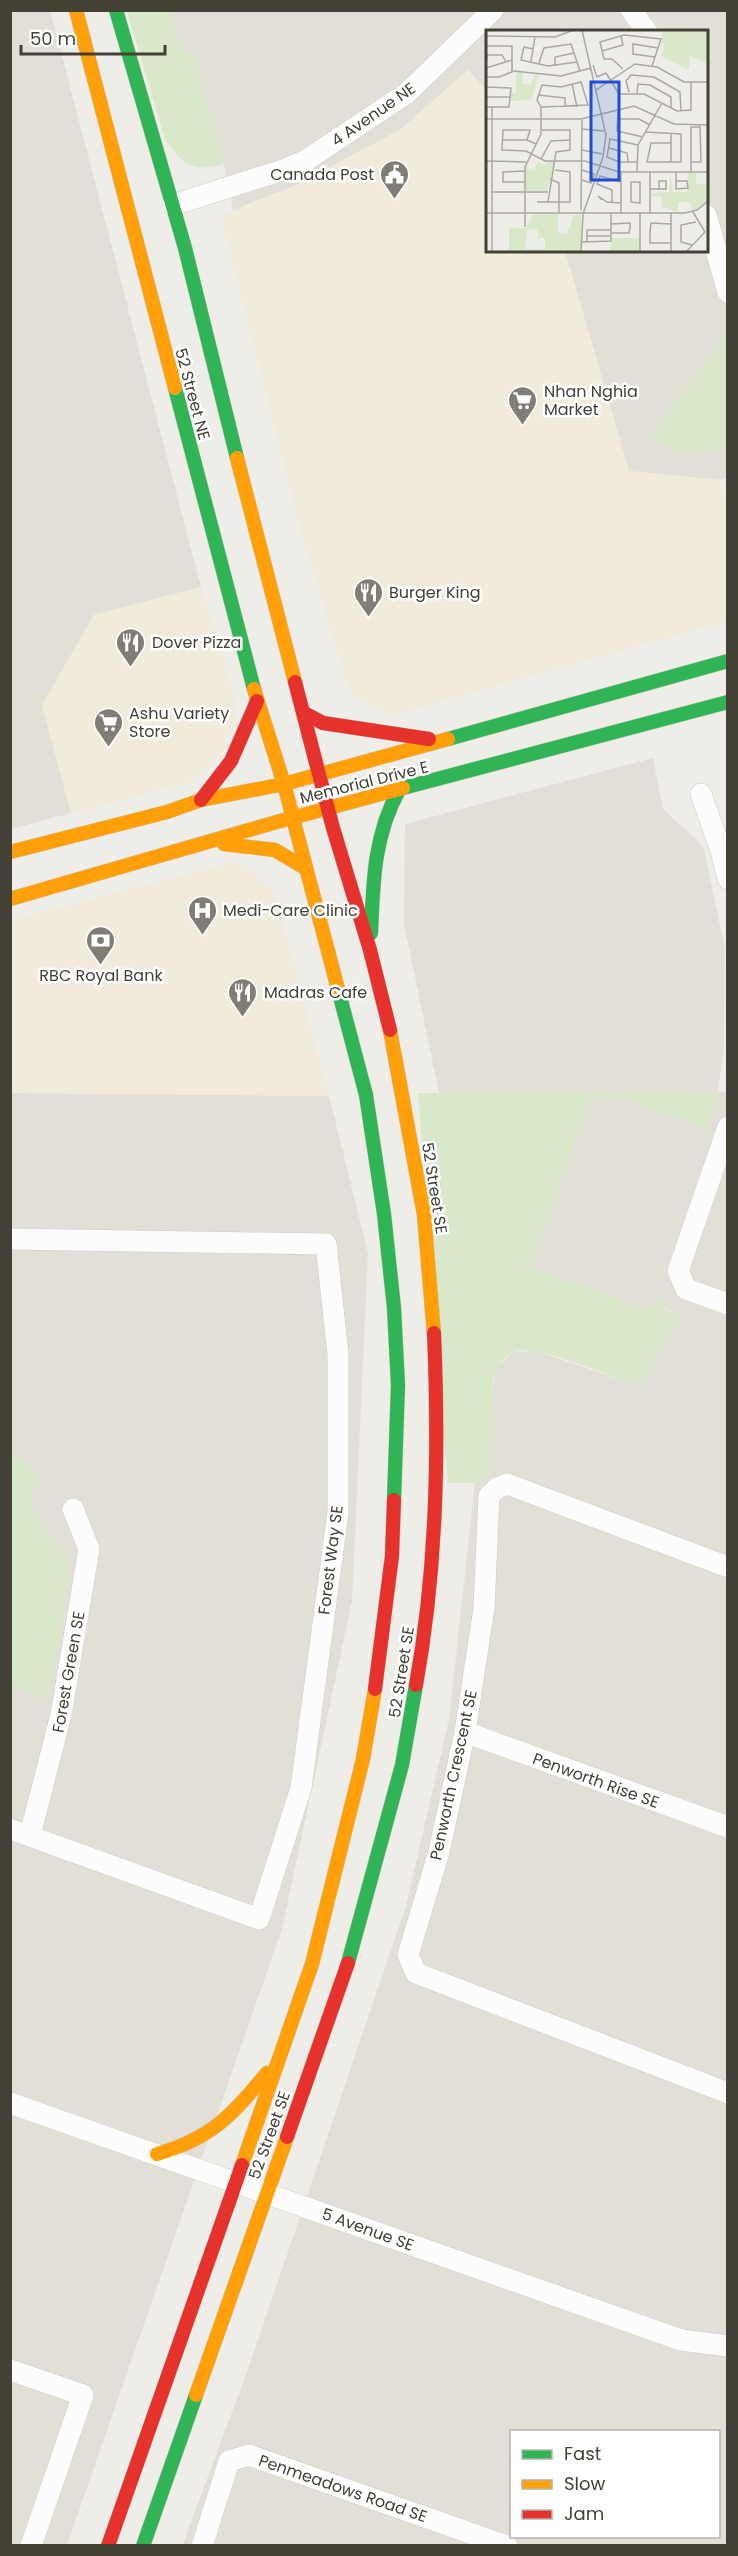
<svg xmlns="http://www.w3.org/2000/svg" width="738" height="2556" viewBox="0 0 738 2556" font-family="Poppins,sans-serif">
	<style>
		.residential { fill: #e2e0d6; fill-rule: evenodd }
		.commercial { fill: #f0ebdb }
		.green { fill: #d8e8c9 }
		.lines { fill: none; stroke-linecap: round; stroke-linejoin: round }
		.street-casing { stroke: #cccbc6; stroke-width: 22 }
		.fast-casing { stroke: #cccbbf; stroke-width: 15 }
		.slow-casing { stroke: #cccbbf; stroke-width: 15 }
		.jam-casing { stroke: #cccbbf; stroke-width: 15 }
		.street { stroke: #fcfcfc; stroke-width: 21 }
		.fast { stroke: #30b455; stroke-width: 14 }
		.slow { stroke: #ff9f0a; stroke-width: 14 }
		.jam { stroke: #e5322d; stroke-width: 14 }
		.labels { text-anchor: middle; stroke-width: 5; stroke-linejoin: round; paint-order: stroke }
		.street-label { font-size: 16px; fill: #434035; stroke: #fff }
		.poi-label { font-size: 16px; fill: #434035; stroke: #fff; text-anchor: start }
		.inset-road { fill: none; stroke: #aaa8a0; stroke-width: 1.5 }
		.view { fill: #1d4ed8; fill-opacity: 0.15; stroke: #1d4ed8; stroke-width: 3 }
		.inset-edge { fill: none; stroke: #434035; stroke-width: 3 }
	</style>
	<rect width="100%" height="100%" fill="#eeede8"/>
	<g class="residential">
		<path d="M50,10L201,587L94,615L42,705L71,813L11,829L10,11Z"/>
		<path d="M169,11H727V478L719,480L629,471L565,251L706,250V32H488L487,91L468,70L400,130L292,187L233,210L224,164L194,59L180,49Z"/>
		<path d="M653,758L663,809L697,840L704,850L725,949L724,1045L718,1092H728L727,2545L182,2546L247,2372L406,1906L449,1719L475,1483L486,1473L489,1464L492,1395L496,1368L512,1353L534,1350L640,1386L678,1317L663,1305L645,1309L529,1267L590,1097H621L707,1129L717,1093H439L404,924L405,824ZM512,2432H718V2536H512Z"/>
		<path d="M11,1093L329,1096L368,1253L352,1601L282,1929L67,2545L11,2546Z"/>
	</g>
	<g class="commercial">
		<path d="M468,70L487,91L488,250L565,251L629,471L719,480L727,510V621L392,715L356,699L346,680L301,531L221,215L292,187L400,130Z"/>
		<path d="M201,587L236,704V717L221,754L203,773L189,782L71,813L42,705L94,615Z"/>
		<path d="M237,862L273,888L329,1096L11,1093V920Z"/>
	</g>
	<g class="green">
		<path d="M127,11H169L180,49L194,58L224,164C192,173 182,164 165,139Z"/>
		<path d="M723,338L728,340L727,446C699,452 675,458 651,438Z"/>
		<path d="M418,1093H718L707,1129L621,1097L590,1098L529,1267L645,1309L661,1298C663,1309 670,1312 679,1317L640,1386C617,1378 543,1348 524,1350C506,1352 497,1364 493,1380L489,1464L486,1473L475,1483H448Z"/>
		<path d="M11,1453L37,1474L30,1504L36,1518L65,1556L68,1568L67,1588L48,1699L11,1685Z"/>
	</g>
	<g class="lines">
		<defs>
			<g id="street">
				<path d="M631,10L647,32"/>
				<path d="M173,205L286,169L308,159L407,93L493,10"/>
				<path d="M706,215L728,292"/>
				<path d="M701,794L722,854L728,879"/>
				<path d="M728,1127L678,1271L686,1289L728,1304"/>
				<path d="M10,1239L326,1244L338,1354V1512L301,1788L259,1919L10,1829"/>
				<path d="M728,1567L507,1484L497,1488L489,1496L484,1608L465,1732L439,1852L408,1955L416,1973L728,2093"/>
				<path d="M465,1732L728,1827"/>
				<path d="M30,1835L61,1715L89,1549L73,1509"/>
				<path d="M10,2103L681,2340L728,2346"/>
				<path d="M10,2370L83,2395L31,2546"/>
				<path d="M202,2546L229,2461L249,2455L507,2546"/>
			</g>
			<g id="fast">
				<path d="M116,10L185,248L237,458"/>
				<path d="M175,388L254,689"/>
				<path d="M448,739L728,661"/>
				<path d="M403,788L728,702"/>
				<path d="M371,933C373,882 374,835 399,790"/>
				<path d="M338,989L366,1095L384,1214L394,1308L398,1385L394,1500"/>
				<path d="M348,1963L402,1765L416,1685"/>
				<path d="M143,2546L196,2395"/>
			</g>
			<g id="slow">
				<path d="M76,10L175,388"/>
				<path d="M237,458L295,682"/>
				<path d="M254,689L284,784L338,989"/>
				<path d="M224,844L275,850L305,868"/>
				<path d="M10,852L167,812L201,800L284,784L448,739"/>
				<path d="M10,899L273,823L403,788"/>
				<path d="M390,1030L424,1215L434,1333"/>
				<path d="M157,2154C212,2138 231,2116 267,2073"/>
				<path d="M242,2165L312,1964L363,1759L375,1689"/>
				<path d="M196,2395L287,2137"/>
			</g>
			<g id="jam">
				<path d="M295,682L333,828L370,950L390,1030"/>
				<path d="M304,713L323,723L429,739"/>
				<path d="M201,800L231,761L257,701"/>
				<path d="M416,1685C437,1569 439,1450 434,1333"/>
				<path d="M375,1689L392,1556L394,1500"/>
				<path d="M287,2137L348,1963"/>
				<path d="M108,2546L242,2165"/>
			</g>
		</defs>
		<use href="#street" class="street-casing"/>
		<use href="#fast" class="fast-casing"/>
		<use href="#slow" class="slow-casing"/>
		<use href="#jam" class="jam-casing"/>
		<use href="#street" class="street"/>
		<use href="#fast" class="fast"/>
		<use href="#slow" class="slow"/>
		<use href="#jam" class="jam"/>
	</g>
	<defs>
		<symbol id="civic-pin" viewBox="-11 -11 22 30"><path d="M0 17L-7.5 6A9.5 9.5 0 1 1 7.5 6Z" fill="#7f7d74" stroke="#fff"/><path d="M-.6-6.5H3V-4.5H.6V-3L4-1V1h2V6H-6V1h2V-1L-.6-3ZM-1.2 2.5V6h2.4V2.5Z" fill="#fff"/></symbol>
		<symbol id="supermarket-pin" viewBox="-11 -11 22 30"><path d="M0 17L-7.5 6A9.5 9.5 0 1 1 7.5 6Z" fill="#7f7d74" stroke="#fff"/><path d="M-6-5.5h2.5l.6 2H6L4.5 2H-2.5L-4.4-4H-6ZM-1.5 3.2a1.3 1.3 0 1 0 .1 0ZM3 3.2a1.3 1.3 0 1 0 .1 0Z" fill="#fff"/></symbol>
		<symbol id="restaurant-pin" viewBox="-11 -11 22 30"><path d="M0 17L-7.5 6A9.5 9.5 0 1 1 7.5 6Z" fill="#7f7d74" stroke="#fff"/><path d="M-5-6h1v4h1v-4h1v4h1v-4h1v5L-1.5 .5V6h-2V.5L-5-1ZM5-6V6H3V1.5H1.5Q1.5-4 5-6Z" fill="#fff"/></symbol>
		<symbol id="hospital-pin" viewBox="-11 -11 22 30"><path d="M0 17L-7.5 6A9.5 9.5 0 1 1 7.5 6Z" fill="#7f7d74" stroke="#fff"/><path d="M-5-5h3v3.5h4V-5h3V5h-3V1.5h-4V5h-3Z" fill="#fff"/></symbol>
		<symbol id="bank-pin" viewBox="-11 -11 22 30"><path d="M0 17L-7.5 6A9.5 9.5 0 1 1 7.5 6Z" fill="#7f7d74" stroke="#fff"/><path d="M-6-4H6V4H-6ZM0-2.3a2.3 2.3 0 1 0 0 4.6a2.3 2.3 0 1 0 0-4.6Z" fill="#fff"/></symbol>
	</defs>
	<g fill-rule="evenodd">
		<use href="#civic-pin" x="378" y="158" width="33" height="45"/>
		<use href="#supermarket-pin" x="506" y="384" width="33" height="45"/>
		<use href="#restaurant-pin" x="352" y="576" width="33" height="45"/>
		<use href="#restaurant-pin" x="114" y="626" width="33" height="45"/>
		<use href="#supermarket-pin" x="92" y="706" width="33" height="45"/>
		<use href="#hospital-pin" x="186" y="894" width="33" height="45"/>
		<use href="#bank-pin" x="84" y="924" width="33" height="45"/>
		<use href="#restaurant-pin" x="226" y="976" width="33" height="45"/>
	</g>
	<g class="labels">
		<g class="street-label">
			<text transform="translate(373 114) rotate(-35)" y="6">4 Avenue NE</text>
			<text transform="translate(193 394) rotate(75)" y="6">52 Street NE</text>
			<text transform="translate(364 782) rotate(-14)" y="6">Memorial Drive E</text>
			<text transform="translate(435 1188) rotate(81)" y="6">52 Street SE</text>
			<text transform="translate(330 1560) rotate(-83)" y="6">Forest Way SE</text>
			<text transform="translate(68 1672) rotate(-80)" y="6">Forest Green SE</text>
			<text transform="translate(401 1672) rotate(-81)" y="6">52 Street SE</text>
			<text transform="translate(453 1775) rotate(-78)" y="6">Penworth Crescent SE</text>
			<text transform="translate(596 1780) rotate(20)" y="6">Penworth Rise SE</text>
			<text transform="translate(269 2135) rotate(-70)" y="6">52 Street SE</text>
			<text transform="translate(368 2229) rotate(20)" y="6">5 Avenue SE</text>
			<text transform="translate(343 2488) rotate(19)" y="6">Penmeadows Road SE</text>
		</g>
		<g class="poi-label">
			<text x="374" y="180" text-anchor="end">Canada Post</text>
			<text x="544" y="397">Nhan Nghia<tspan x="544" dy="18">Market</tspan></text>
			<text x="389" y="598">Burger King</text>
			<text x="152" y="648">Dover Pizza</text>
			<text x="129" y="719">Ashu Variety<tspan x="129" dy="18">Store</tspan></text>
			<text x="223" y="916">Medi-Care Clinic</text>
			<text x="101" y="981" text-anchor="middle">RBC Royal Bank</text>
			<text x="264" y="998">Madras Cafe</text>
		</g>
	</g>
	<g transform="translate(486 30)">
		<rect width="222" height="222" fill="#eeede8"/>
		<path d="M177,0H222V34L204,26L203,40L175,26L179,14L175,13ZM30,41H36L37,54L44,55L50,43L53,44L45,70L24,71L25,63H30ZM63,131L69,132L61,161H40V136L48,140L52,132L58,135ZM184,143L187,162H201L202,143H210V154L222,155L219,174L206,181L204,172H192V182L176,177L175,167L165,166V163L184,162ZM48,184H72V203L81,204L88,185H95V222H23V198H40ZM51,199L52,208H59V219H39L41,200ZM126,208H153V222H124Z" fill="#d8e8c9" fill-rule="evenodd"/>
		<path class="inset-road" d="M0,6L69,7L88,0M0,16H26V41M47,19L38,17L35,30L62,36L91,32M116,21L137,15L135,6M169,27L147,24V14L172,18M45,31L49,7M53,33L58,18L85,14L94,41M0,34L1,25H16L20,32M107,35L111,47L120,43M69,36V27L88,23M0,38L26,30M137,39L126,29H118L114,12L138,5L175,9L166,36M120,43L133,64H158L191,81L205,80V52M0,47H13L28,41L75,46L105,38M95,52L102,75L55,77L51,70L56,55L75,57ZM86,54L91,77M0,57L25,58L23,77H0M110,60L149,34L171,37L198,52H222M143,62L140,51L145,45L168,47L194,62L195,81M151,63L152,54L164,55L185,67V78M52,65L79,68V77M0,67H24M132,82L131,101L157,107M0,89H95L148,76L188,94L222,95M134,89H153L164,95M96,99L118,101M56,100H84V120L70,122L62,172M159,102L195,104V132H161L165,113H185M185,103V132M17,110H41L50,114M41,110L44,100H17L16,120L40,121L59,131H99L133,142H222M123,118L141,123L142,132M96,120L116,124M55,129L65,111L84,110M0,131L40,132M151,132H133L121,127L124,109L152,115M205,132H215L214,97H205V142M39,141L17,142V152H39M135,142V183M151,142L152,115L176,73M164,142V183M190,142V159L202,158L201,151H190M64,149L73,153V183M96,150L105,153L108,144L96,140M145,152H154V173L145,172ZM164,159H180V151H173V159M6,162H62M116,170L112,166L121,172L135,173M51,172H84V142L69,140M126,173V160L111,154L114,146L135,152M95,180L96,89M0,183H199L211,180L222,171M125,194L144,193V198L143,203H125M39,197V137L55,104V77M101,206H124M95,212L125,211V183M101,212V200H125M184,213H164V203L165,193L185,194M206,215L195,212V195L210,192M6,222V77M95,222L97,184L117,127L120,105L96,0M154,222V183M185,222V183M200,222L219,202L207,182"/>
		<path class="view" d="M105,52H133V150H105Z"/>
		<rect width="222" height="222" class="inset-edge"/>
	</g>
	<rect width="738" height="2556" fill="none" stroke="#434035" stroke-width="24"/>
	<rect x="510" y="2430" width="210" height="108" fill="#ffffff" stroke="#b4b3ae" stroke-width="1.5"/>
	<rect x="522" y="2450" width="30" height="9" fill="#30b455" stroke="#b4b3ae" stroke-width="1.5"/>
	<text x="564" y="2460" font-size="18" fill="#434035">Fast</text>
	<rect x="522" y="2480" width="30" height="9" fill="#ff9f0a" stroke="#b4b3ae" stroke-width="1.5"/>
	<text x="564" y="2490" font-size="18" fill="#434035">Slow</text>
	<rect x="522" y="2510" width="30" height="9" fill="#e5322d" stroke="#b4b3ae" stroke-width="1.5"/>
	<text x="564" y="2520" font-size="18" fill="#434035">Jam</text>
	<path d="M21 45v9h144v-9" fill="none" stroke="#434035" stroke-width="3"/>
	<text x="30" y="45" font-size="18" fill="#434035" stroke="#ffffff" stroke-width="4.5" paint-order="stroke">50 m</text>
</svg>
